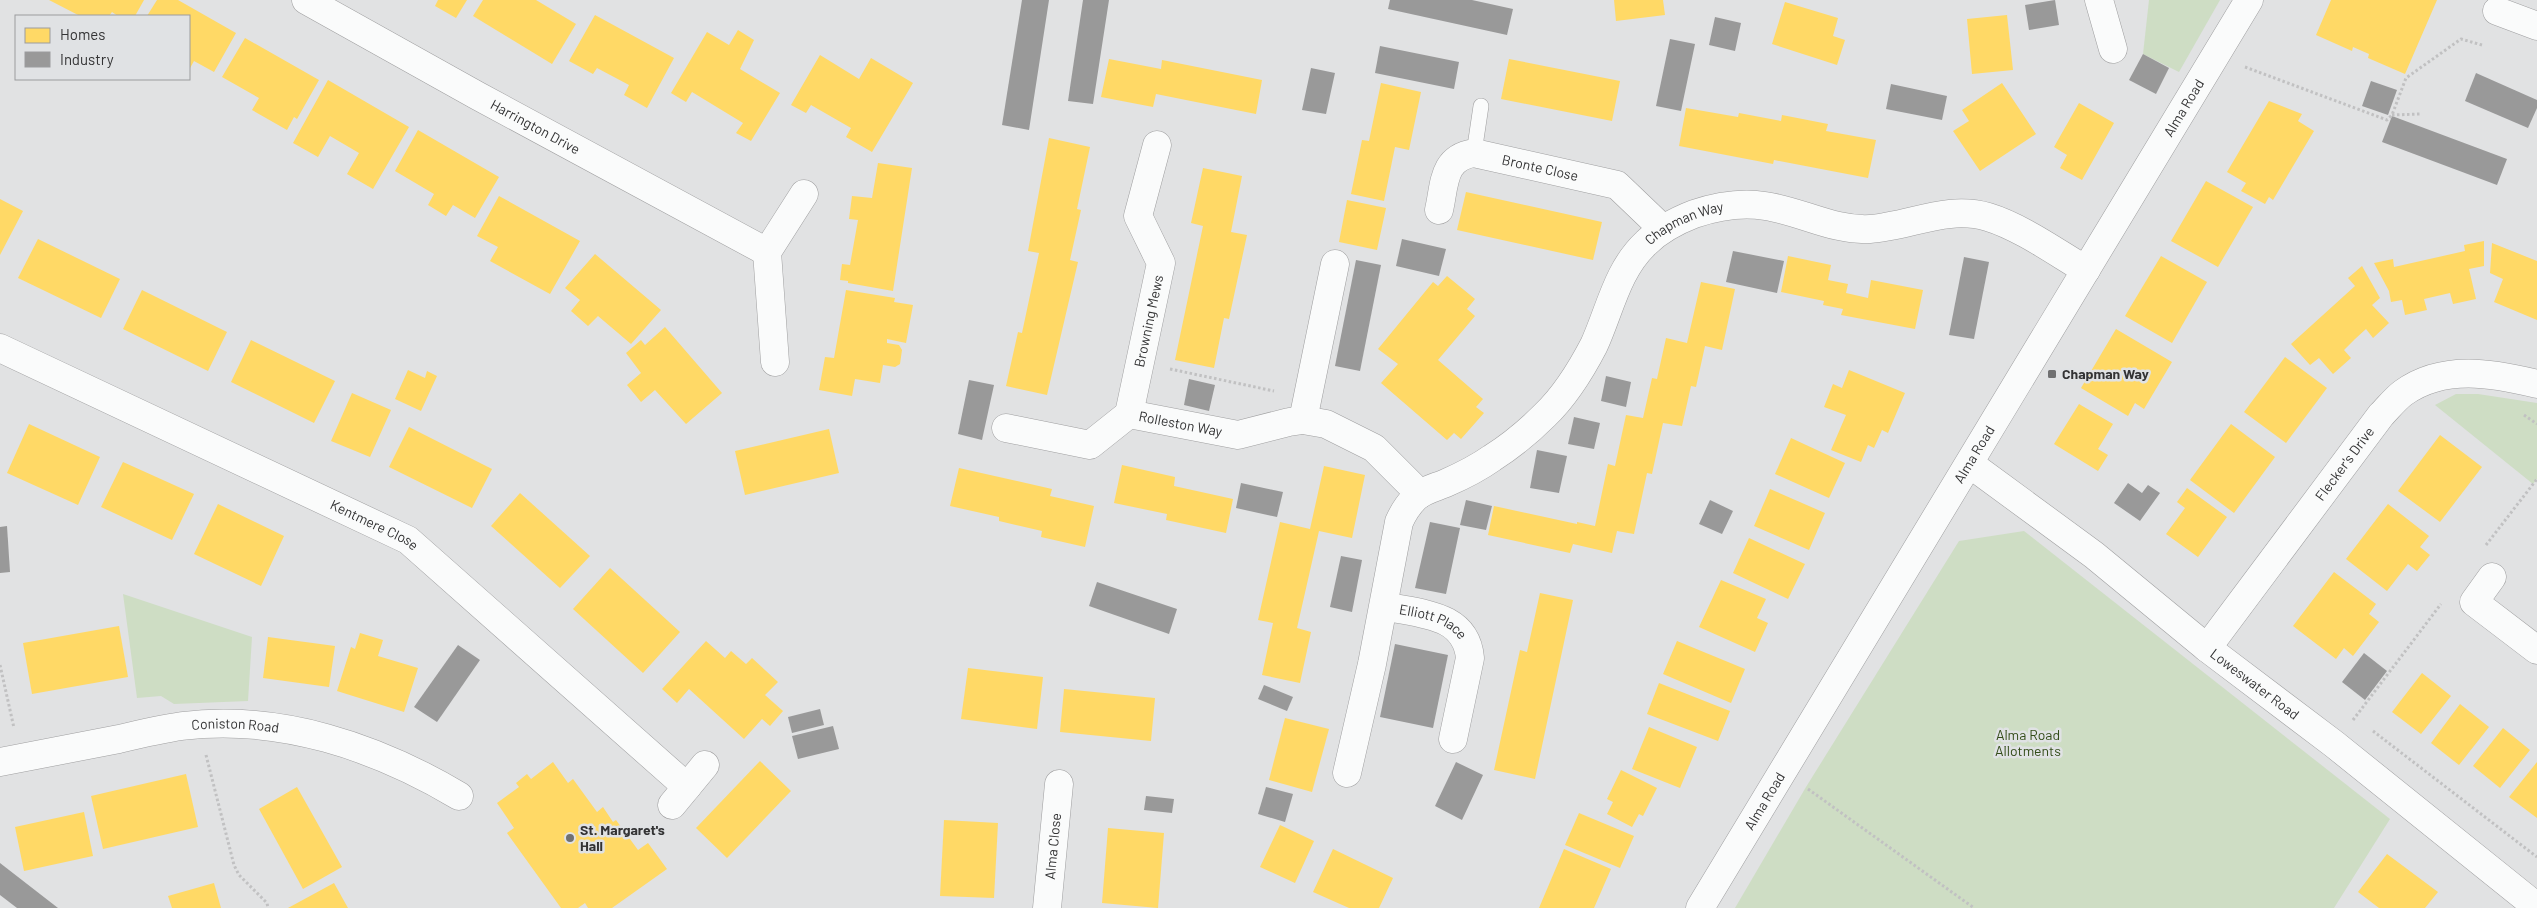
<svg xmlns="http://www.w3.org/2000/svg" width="2537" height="908" viewBox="0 0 2537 908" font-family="Barlow,sans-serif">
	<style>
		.green { fill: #ceddc4 }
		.homes { fill: #ffd966 }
		.industry { fill: #999 }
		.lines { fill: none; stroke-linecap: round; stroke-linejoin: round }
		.service-casing { stroke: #9f9fa0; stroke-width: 16 }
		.minor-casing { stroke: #9f9fa0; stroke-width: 29 }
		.path { stroke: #c1c1c2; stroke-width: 3; stroke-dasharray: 2.5 2.5; stroke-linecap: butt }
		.service { stroke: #fafbfb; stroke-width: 15 }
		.minor { stroke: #fafbfb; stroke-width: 28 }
		.poi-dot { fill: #707071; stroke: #e0e2e4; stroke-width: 2 }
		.labels { text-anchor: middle; stroke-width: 5; stroke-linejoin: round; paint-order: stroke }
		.street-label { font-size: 14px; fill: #333334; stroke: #e0e2e4 }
		.poi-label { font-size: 14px; font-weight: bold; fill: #333334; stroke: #e0e2e4; text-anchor: start }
		.park-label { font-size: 14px; fill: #334c19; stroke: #e0e2e4 }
	</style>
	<rect width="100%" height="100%" fill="#e1e2e3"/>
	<g class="green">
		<path d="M2149,0H2220L2179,72L2143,54Z"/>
		<path d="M2456,394H2478L2537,403V479L2533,484L2435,405Z"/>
		<path d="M2024,531L2390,819L2334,908H1735L1806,787L1959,541Z"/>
		<path d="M123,594L252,637L248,701L174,704L161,696L137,698Z"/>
	</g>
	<g class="homes">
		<path d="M49,0H144L135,16H118L112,12L109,16H80Z"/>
		<path d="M157,0H178L236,33L214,72L194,61L189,70V16H147Z"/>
		<path d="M438,0H467L456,18L435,6Z"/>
		<path d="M483,0H536L576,24L552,64L473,16Z"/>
		<path d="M1614,0H1663L1665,15L1616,21Z"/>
		<path d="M2331,0H2437L2405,74L2368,58L2369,54L2353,47L2352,51L2316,35Z"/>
		<path d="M1785,2L1838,18L1833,36L1845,40L1837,65L1772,44Z"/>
		<path d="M595,15L674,58L647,108L624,95L629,85L597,68L593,74L569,61Z"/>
		<path d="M2007,15L2013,70L1972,74L1967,19Z"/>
		<path d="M738,30L754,40L740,69L780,93L751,141L736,133L743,123L692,92L686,102L671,93L707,32L729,45Z"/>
		<path d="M245,38L319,80L297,119L294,117L287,130L252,110L259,98L222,77Z"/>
		<path d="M820,55L859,79L871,58L913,83L872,152L846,137L851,128L811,105L806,113L791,105Z"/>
		<path d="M1109,59L1161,69L1162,60L1262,80L1256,114L1156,94L1153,107L1101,97Z"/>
		<path d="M1509,59L1620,81L1612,121L1501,99Z"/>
		<path d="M328,80L409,127L373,189L347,174L359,153L330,136L318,157L293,143Z"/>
		<path d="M1381,83L1421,92L1409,150L1395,147L1384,201L1351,194L1362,140L1369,141Z"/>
		<path d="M2002,83L2036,134L1980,171L1953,131L1969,121L1962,110Z"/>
		<path d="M2269,101L2302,114L2298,121L2314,131L2273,200L2269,197L2265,204L2241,191L2246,183L2227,172Z"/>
		<path d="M2079,103L2114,123L2082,180L2060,168L2067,155L2054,147Z"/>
		<path d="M1686,108L1738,117L1739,113L1781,121L1782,115L1828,124L1826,131L1876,140L1868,178L1774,160L1773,164L1679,146Z"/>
		<path d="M418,130L499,177L475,218L453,205L446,216L428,205L434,194L395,171Z"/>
		<path d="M1049,138L1090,147L1077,209L1081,210L1070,260L1078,262L1047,395L1006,386L1018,332L1022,333L1039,253L1028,251Z"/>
		<path d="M878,163L912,168L893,291L848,283V281L840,280L842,264L850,265L858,220L849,219L852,196L872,198Z"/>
		<path d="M1203,168L1242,176L1231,232L1247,235L1229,319L1224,318L1214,368L1175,360L1203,226L1191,223Z"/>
		<path d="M2206,181L2253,207L2218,267L2171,241Z"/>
		<path d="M1466,192L1602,222L1593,260L1457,230Z"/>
		<path d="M499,196L580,241L550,294L490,261L498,247L477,236Z"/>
		<path d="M0,199L23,211L0,255Z"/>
		<path d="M1347,200L1386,208L1377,250L1339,242Z"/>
		<path d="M38,239L120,279L101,318L18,278Z"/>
		<path d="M2484,241V266L2469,269L2476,299L2453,304L2450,293L2424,299L2427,310L2405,315L2402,300L2391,302L2389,291L2374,263L2393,259L2394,267L2465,251L2464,245Z"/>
		<path d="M2492,243L2537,261V320L2494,302L2503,279L2490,273Z"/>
		<path d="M595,254L661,310L631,344L598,316L588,326L571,311L580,300L565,288Z"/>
		<path d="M1788,256L1831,265L1828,280L1848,284L1846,293L1868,298L1871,280L1923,290L1915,329L1841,315L1843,309L1823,305L1824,301L1781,292Z"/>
		<path d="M2161,256L2207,282L2172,343L2125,316Z"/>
		<path d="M2362,266L2380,298L2372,305L2389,323L2373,338L2366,329L2355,339L2344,350L2351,358L2333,374L2319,358L2310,365L2291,344L2355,286L2348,278Z"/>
		<path d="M1447,276L1475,299L1467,309L1475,316L1438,360L1483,399L1476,407L1484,413L1461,439L1454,433L1447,440L1381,383L1398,364L1378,349L1433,282L1438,286Z"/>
		<path d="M1701,282L1735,289L1722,350L1705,346L1696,387L1691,386L1682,426L1663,423L1652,474L1647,473L1634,534L1617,531L1612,553L1573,544L1570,553L1488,535L1494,506L1577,524V522L1595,526L1608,464L1615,466L1626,415L1643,418L1652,378L1657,379L1666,338L1687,343Z"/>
		<path d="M142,290L227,332L208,371L123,329Z"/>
		<path d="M846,290L895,298L894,302L913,305L906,343L887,339V343L899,345L902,350L900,364L895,367L883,365L880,383L855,379L852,396L819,390L825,357L834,358Z"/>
		<path d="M665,327L722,393L686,424L655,390L641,402L627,385L641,373L626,353L641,340L645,345Z"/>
		<path d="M2116,329L2172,362L2144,409L2135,403L2128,416L2081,388Z"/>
		<path d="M251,340L335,381L314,423L231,382Z"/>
		<path d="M2285,357L2327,388L2286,443L2244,412Z"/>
		<path d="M408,370L425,378L427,371L437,376L421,411L395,399Z"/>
		<path d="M1849,370L1905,393L1888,433L1882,430L1874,448L1868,445L1861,462L1831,450L1846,415L1824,407L1833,384L1842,388Z"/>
		<path d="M352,393L391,410L370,457L331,441Z"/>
		<path d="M2079,404L2113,424L2098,449L2108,455L2098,471L2054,444Z"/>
		<path d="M29,424L100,457L78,505L7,473Z"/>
		<path d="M2231,424L2275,457L2234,513L2190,480Z"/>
		<path d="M409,427L492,469L472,508L389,467Z"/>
		<path d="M829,429L839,473L745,495L735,451Z"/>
		<path d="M2440,435L2482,467L2440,522L2398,491Z"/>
		<path d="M1791,438L1845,463L1829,498L1775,474Z"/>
		<path d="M123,462L194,494L172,540L101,507Z"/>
		<path d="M1122,465L1175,477L1174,486L1233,499L1226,533L1166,520L1167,514L1114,503Z"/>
		<path d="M1324,466L1365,475L1352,538L1319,531L1297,628L1311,632L1300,683L1262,675L1273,623L1258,620L1280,522L1310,529Z"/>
		<path d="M959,468L1052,489L1050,496L1094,506L1085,547L1041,537L1042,531L999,521V517L950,506Z"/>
		<path d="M2187,488L2227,517L2198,557L2166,534L2185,508L2177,502Z"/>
		<path d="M1770,489L1825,513L1809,550L1754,526Z"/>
		<path d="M520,493L590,556L560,588L491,526Z"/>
		<path d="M218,504L284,536L261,586L194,554Z"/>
		<path d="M2388,504L2429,536L2420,547L2430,555L2417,571L2408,564L2387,591L2346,559Z"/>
		<path d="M1749,538L1805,564L1788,599L1733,573Z"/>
		<path d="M610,568L680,632L643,673L573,609Z"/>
		<path d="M2334,572L2376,604L2369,614L2379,622L2353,656L2344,648L2336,659L2293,626Z"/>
		<path d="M1721,580L1766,599L1757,618L1768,623L1755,652L1699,627Z"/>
		<path d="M1540,593L1573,600L1535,779L1494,770L1520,650L1527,652Z"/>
		<path d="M119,626L128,677L32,694L23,643Z"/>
		<path d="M360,633L383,640L378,656L418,668L404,712L337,691L351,647L355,649Z"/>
		<path d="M268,637L335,646L329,687L263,678Z"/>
		<path d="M706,641L725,658L731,651L746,664L752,658L778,682L765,695L783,711L770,726L762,719L744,739L689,689L677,703L662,689Z"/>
		<path d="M1677,641L1745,669L1731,703L1663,674Z"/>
		<path d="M968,668L1043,677L1037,729L961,719Z"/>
		<path d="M2422,673L2451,696L2421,734L2392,712Z"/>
		<path d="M1659,683L1730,711L1718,741L1647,714Z"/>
		<path d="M1064,689L1155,698L1151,741L1060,732Z"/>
		<path d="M2460,704L2489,727L2459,765L2431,743Z"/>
		<path d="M1285,718L1329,729L1312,792L1269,780Z"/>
		<path d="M1649,727L1697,747L1680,788L1632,769Z"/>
		<path d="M2503,728L2530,750L2500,788L2473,766Z"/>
		<path d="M760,761L791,791L727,858L696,828Z"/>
		<path d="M553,762L568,783L573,779L597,812L603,807L613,822L616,820L638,850L648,843L667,869L612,908H588L585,903L578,908H561L507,833L514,828L497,803L519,787L516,783L527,774L531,779Z"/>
		<path d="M2537,762V818L2509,797Z"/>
		<path d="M1621,770L1657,788L1643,816L1639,814L1632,827L1607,814L1613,802L1607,799Z"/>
		<path d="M186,774L198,827L103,849L91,796Z"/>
		<path d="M297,787L342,867L303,889L259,809Z"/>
		<path d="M84,812L93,856L24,871L15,827Z"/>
		<path d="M1579,813L1634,836L1620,868L1565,845Z"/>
		<path d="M944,820L998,823L994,898L940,896Z"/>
		<path d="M1280,825L1314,841L1295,883L1260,867Z"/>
		<path d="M1108,828L1164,833L1158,908L1102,903Z"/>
		<path d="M1333,849L1393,878L1379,908H1349L1313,892Z"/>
		<path d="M1564,849L1611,869L1594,908H1539Z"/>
		<path d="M2387,854L2438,892L2425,908H2379L2358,892Z"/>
		<path d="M214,883L221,908H172L168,896Z"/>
		<path d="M334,883L348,908H288Z"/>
	</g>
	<g class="industry">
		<path d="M1022,0H1049L1029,130L1002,125Z"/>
		<path d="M1083,0H1109L1093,104L1068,101Z"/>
		<path d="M1390,0H1472L1513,9L1507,35L1388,9Z"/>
		<path d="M2055,0L2059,25L2029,30L2025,5Z"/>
		<path d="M1715,17L1741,23L1735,51L1709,45Z"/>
		<path d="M1670,39L1695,44L1681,111L1656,106Z"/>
		<path d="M1380,46L1459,62L1454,89L1375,73Z"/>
		<path d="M2143,54L2169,68L2156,94L2129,80Z"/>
		<path d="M1311,68L1335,73L1326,114L1302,110Z"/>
		<path d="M2476,73L2537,100V108L2528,128L2465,101Z"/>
		<path d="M2371,81L2397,90L2388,115L2362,106Z"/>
		<path d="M1891,84L1947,96L1942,120L1886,109Z"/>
		<path d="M2392,116L2507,159L2497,185L2382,142Z"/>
		<path d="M1402,239L1446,249L1439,276L1396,266Z"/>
		<path d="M1733,251L1784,261L1777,293L1726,282Z"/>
		<path d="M1964,257L1989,262L1974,339L1949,335Z"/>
		<path d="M1356,260L1381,265L1360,371L1335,366Z"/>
		<path d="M1606,376L1631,382L1626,407L1601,401Z"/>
		<path d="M1189,379L1215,385L1209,411L1184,405Z"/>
		<path d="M969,380L994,385L982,440L958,434Z"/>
		<path d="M1574,417L1600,423L1594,449L1568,444Z"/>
		<path d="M1537,450L1567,456L1559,493L1530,488Z"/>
		<path d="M1241,483L1283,492L1277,517L1236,508Z"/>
		<path d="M2128,483L2142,493L2148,485L2160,493L2140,521L2114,503Z"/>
		<path d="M1466,500L1492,506L1486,530L1460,525Z"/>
		<path d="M1710,500L1733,511L1722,534L1699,524Z"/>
		<path d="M1430,522L1460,528L1446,594L1415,588Z"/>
		<path d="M7,526L10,572L0,573V527Z"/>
		<path d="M1341,556L1362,560L1352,612L1330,607Z"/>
		<path d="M1097,582L1177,609L1169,634L1089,606Z"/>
		<path d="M1395,644L1448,655L1433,728L1380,717Z"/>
		<path d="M458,645L480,660L437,722L414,707Z"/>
		<path d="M2364,653L2387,671L2365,700L2342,682Z"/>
		<path d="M1264,685L1293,697L1287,711L1258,699Z"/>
		<path d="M820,709L824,725L792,733L788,717Z"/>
		<path d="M833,726L839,749L798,759L792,736Z"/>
		<path d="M1456,762L1483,775L1462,820L1435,806Z"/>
		<path d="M1266,787L1293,794L1285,822L1258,814Z"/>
		<path d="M1146,796L1174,799L1172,813L1144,810Z"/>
		<path d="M0,863L58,908H17L0,895Z"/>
	</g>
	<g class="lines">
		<defs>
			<path id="service" d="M1474,153L1481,106"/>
			<g id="minor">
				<path id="s1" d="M306,0L478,96L767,252"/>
				<path d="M2099,0L2113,49"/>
				<path d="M2497,11L2537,26"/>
				<path id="s2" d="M1439,210C1445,184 1442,158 1474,153L1617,185L1663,229"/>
				<path id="s3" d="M0,348L408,540L687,787"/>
				<path d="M775,362L767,252L804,194"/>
				<path id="s4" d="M1129,414L1161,263L1138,216L1157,145"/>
				<path d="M1303,420L1335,264"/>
				<path id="s5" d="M1006,428L1090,445L1129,414L1238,435L1289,422L1303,420L1326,424L1374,448L1420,494"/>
				<path id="s6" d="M1970,464L2094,555L2207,648L2334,744L2537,907"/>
				<path d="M2492,577L2474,602L2537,650"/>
				<path id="s7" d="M1384,606C1419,614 1466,613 1470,658L1453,739"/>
				<path id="s8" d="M2207,648L2381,415C2388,408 2395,399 2403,393C2443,364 2493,373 2537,384"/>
				<path id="s9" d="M0,762C40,754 79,747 119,739C140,734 161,729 182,726C280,714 377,747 459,796"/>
				<path id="s10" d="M1347,773L1372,664L1399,522C1403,513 1408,505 1415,498C1423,490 1437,487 1446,483C1462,476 1478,468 1492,458C1511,446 1529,431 1545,415C1565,396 1581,370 1594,345C1610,310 1617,270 1646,243C1660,229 1676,221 1694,214C1718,206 1740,202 1765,206C1801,211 1833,231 1870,229C1911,226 1947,205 1988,217C2021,227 2057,253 2086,270"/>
				<path d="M672,805L705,765"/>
				<path id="s11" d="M1047,908L1059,784"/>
				<path id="s12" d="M1700,908L2249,0"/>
			</g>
		</defs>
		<use href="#service" class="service-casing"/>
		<use href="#minor" class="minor-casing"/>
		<g class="path">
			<path d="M2245,67L2387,120L2392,115L2406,78L2461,39L2482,45"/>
			<path d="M2392,115L2420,114"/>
			<path d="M1170,369L1274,391"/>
			<path d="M2524,415L2537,424"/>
			<path d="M2486,545L2537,479"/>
			<path d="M0,665L14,728"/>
			<path d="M2353,720L2441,604"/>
			<path d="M2373,731L2537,857"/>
			<path d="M206,755L234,865L239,875L267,903L268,908"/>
			<path d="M1808,789L1974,908"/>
		</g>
		<use href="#service" class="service"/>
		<use href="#minor" class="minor"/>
	</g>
	<g class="poi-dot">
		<rect x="2047" y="369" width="10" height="10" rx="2.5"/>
		<circle cx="570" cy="838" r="5"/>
	</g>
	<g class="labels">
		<g class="street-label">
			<text dy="5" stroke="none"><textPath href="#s12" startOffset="935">Alma Road</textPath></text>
			<text dy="5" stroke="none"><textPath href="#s1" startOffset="262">Harrington Drive</textPath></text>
			<text dy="5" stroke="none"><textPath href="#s2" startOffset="141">Bronte Close</textPath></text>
			<text dy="5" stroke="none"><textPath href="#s10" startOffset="686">Chapman Way</textPath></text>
			<text dy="5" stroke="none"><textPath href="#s4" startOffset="95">Browning Mews</textPath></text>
			<text dy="5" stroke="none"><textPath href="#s5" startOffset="188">Rolleston Way</textPath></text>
			<text dy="5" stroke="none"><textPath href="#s12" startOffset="530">Alma Road</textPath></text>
			<text dy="5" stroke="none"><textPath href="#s8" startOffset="230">Flecker's Drive</textPath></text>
			<text dy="5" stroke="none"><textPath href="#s3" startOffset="414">Kentmere Close</textPath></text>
			<text dy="5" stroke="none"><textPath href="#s7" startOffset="52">Elliott Place</textPath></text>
			<text dy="5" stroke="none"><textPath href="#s6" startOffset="360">Loweswater Road</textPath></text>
			<text dy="5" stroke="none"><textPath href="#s9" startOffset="239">Coniston Road</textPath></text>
			<text dy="5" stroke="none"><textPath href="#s12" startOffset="125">Alma Road</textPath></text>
			<text dy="5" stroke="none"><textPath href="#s11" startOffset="62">Alma Close</textPath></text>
		</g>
		<g class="poi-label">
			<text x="2062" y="379">Chapman Way</text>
			<text x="580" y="835">St. Margaret's<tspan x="580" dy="16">Hall</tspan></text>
		</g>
		<g class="park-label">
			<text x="2028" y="740">Alma Road<tspan x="2028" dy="16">Allotments</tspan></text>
		</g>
	</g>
	<rect x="15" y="15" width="175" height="65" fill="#e0e2e4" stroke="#9b9c9e"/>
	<rect x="25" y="28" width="25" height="15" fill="#ffd966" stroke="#9b9c9e"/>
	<text x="60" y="40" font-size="15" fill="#333334">Homes</text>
	<rect x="25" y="52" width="25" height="15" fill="#999999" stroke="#9b9c9e"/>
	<text x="60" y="65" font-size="15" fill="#333334">Industry</text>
</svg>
